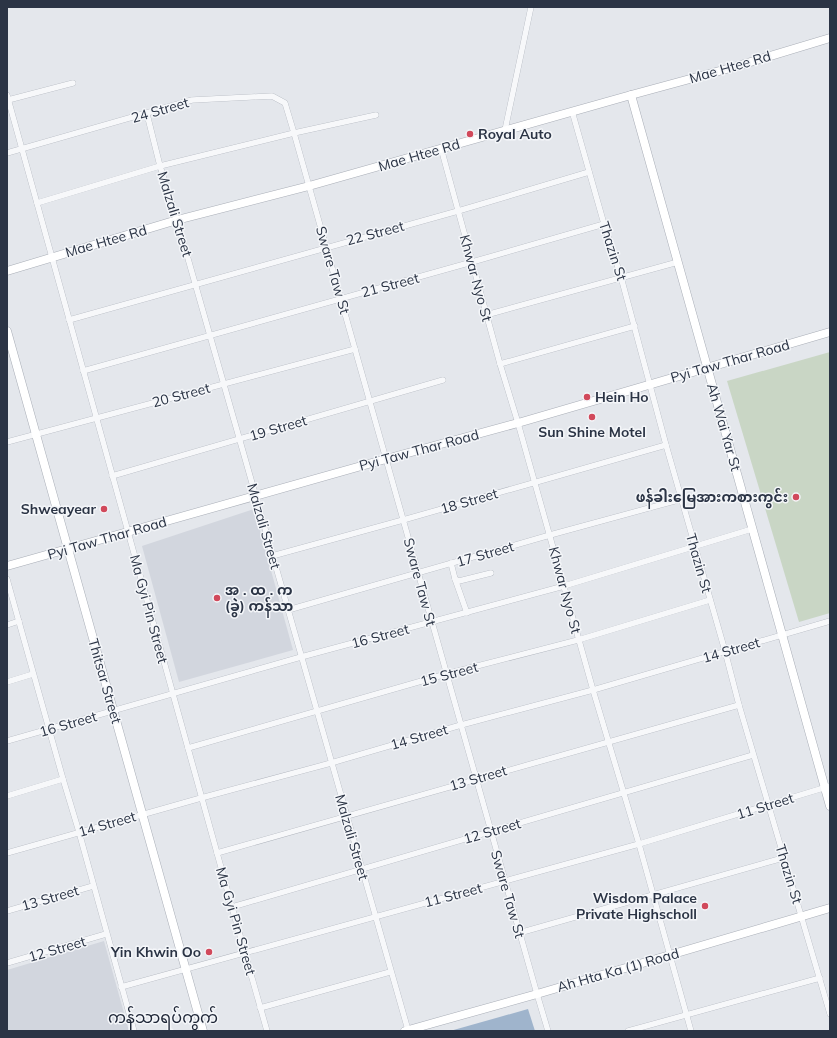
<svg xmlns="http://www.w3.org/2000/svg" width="837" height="1038" viewBox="0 0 837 1038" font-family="Mulish,'Noto Sans Myanmar',sans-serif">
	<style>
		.built { fill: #d2d6de }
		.green { fill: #c9d6c5 }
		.water { fill: #9fb4cc }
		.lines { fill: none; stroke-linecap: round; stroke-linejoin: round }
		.street-casing { stroke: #a9aeb7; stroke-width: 6 }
		.secondary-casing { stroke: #a9aeb7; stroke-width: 9 }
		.street { stroke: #f7f8fa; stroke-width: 5.5 }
		.secondary { stroke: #fff; stroke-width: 8 }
		.poi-dot { fill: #d1495b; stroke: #f4f6f9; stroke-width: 1.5 }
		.labels { text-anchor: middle; stroke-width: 3; stroke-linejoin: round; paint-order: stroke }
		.street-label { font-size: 14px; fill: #2b3445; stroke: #f4f6f9 }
		.poi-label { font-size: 14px; font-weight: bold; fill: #2b3445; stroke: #f4f6f9; text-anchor: end }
		.quarter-label { font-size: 16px; fill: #1d2536; stroke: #f4f6f9 }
	</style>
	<rect width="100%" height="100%" fill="#e4e7ec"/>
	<g class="built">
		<path d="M254,509L293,650L179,682L142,546Z"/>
		<path d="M104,941L129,1031H7V970Z"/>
	</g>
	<path class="green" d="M830,352V613L799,622L727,381Z"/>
	<path class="water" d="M528,1009L535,1031H450Z"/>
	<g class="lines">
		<defs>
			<g id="street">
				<path d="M7,95L232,907L267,1031"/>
				<path d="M8,100L73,83"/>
				<path d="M572,111L604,224L621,277L666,445L725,651L739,705L830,1014"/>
				<path d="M147,114L160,166L177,220L408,1030"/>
				<path d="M505,130L531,7"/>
				<path d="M441,148L500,364L518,423L593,690L639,844L691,1031"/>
				<path d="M7,153L192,100L272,96L285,103L294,133L537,994L548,1031"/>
				<path d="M37,203L160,166L294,133L376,115"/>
				<path d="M486,315L678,262"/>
				<path d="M69,320L458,211L589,172"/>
				<path d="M500,364L635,326"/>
				<path d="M83,371L472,262L604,224"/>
				<path d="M7,442L355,349"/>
				<path d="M112,476L443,380"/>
				<path d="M272,556L403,520L666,445"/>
				<path d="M451,563L455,579L459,581L491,573"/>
				<path d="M7,579L63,779L79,832L134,1031"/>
				<path d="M455,579L467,613"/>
				<path d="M288,610L550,535L682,499"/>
				<path d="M7,625L19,621"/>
				<path d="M7,682L33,674"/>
				<path d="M7,741L301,657L564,586L752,529"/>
				<path d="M188,748L446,674L578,640L710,600"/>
				<path d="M7,796L63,779"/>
				<path d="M7,853L201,798L331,763L461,725L593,690L830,621"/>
				<path d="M217,853L739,705"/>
				<path d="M232,907L753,755"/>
				<path d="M7,911L93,886"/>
				<path d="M519,933L783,858"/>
				<path d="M7,963L106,934"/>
				<path d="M121,987L639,844L830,786"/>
				<path d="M260,1008L390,972"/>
				<path d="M628,1031L820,978"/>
			</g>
			<g id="secondary">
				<path d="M631,95L830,806"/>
				<path d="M7,271L177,220L309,186L631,95L734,67L830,38"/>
				<path d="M7,331L203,1031"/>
				<path d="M7,566L386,459L518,423L830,332"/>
				<path d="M405,1031L537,994L830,908"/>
			</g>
		</defs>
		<use href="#street" class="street-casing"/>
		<use href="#secondary" class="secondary-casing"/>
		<use href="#street" class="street"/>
		<use href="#secondary" class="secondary"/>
	</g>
	<g class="poi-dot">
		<circle cx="470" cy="134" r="4"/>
		<circle cx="587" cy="397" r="4"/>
		<circle cx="592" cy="417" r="4"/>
		<circle cx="796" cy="497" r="4"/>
		<circle cx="104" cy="509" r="4"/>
		<circle cx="217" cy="598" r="4"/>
		<circle cx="705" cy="906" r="4"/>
		<circle cx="209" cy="952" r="4"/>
	</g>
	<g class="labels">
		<g class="street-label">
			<text transform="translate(730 67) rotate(-16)" y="5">Mae Htee Rd</text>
			<text transform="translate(160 110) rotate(-16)" y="5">24 Street</text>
			<text transform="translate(419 155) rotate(-16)" y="5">Mae Htee Rd</text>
			<text transform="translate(175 214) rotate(73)" y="5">Malzali Street</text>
			<text transform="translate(375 233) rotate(-15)" y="5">22 Street</text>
			<text transform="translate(106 241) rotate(-16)" y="5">Mae Htee Rd</text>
			<text transform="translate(613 251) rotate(72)" y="5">Thazin St</text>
			<text transform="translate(333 270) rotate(74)" y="5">Sware Taw St</text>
			<text transform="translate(476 278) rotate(75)" y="5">Khwar Nyo St</text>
			<text transform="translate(390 285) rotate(-15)" y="5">21 Street</text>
			<text transform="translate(730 361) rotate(-16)" y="5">Pyi Taw Thar Road</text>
			<text transform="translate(181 395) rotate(-15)" y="5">20 Street</text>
			<text transform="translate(724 427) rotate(74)" y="5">Ah Wai Yar St</text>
			<text transform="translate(278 428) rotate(-16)" y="5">19 Street</text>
			<text transform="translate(419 450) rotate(-15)" y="5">Pyi Taw Thar Road</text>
			<text transform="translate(469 501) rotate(-16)" y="5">18 Street</text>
			<text transform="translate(264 526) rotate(74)" y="5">Malzali Street</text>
			<text transform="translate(107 538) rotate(-16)" y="5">Pyi Taw Thar Road</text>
			<text transform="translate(485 554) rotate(-16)" y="5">17 Street</text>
			<text transform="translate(699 563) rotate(74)" y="5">Thazin St</text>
			<text transform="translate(420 582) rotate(75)" y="5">Sware Taw St</text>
			<text transform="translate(565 590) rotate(75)" y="5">Khwar Nyo St</text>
			<text transform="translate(149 609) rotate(75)" y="5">Ma Gyi Pin Street</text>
			<text transform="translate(380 636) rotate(-15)" y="5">16 Street</text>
			<text transform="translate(731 650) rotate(-16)" y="5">14 Street</text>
			<text transform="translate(449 674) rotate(-15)" y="5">15 Street</text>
			<text transform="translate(105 681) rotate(74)" y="5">Thitsar Street</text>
			<text transform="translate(68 724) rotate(-16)" y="5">16 Street</text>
			<text transform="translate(419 737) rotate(-16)" y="5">14 Street</text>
			<text transform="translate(478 778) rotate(-16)" y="5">13 Street</text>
			<text transform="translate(765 806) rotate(-17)" y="5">11 Street</text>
			<text transform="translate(107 824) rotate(-16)" y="5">14 Street</text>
			<text transform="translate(492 831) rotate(-16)" y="5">12 Street</text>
			<text transform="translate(352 837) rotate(74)" y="5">Malzali Street</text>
			<text transform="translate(789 874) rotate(73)" y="5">Thazin St</text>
			<text transform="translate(508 894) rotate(74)" y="5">Sware Taw St</text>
			<text transform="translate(453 895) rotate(-15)" y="5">11 Street</text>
			<text transform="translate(50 898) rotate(-16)" y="5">13 Street</text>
			<text transform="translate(236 921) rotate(74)" y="5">Ma Gyi Pin Street</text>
			<text transform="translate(57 949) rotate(-16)" y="5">12 Street</text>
			<text transform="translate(618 970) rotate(-16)" y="5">Ah Hta Ka (1) Road</text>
		</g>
		<g class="poi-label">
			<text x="478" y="139" text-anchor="start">Royal Auto</text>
			<text x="595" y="402" text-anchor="start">Hein Ho</text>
			<text x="592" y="437" text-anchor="middle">Sun Shine Motel</text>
			<text x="788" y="502">ဖန်ခါးမြေအားကစားကွင်း</text>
			<text x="96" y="514">Shweayear</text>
			<text x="225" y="595" text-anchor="start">အ . ထ . က<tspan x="225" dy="16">(ခွဲ) ကန်သာ</tspan></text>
			<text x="697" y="903">Wisdom Palace<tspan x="697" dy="16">Private Highscholl</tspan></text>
			<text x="201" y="957">Yin Khwin Oo</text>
		</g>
		<g class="quarter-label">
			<text x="163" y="1023">ကန်သာရပ်ကွက်</text>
		</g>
	</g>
	<rect width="837" height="1038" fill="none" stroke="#2b3445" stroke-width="16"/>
</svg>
